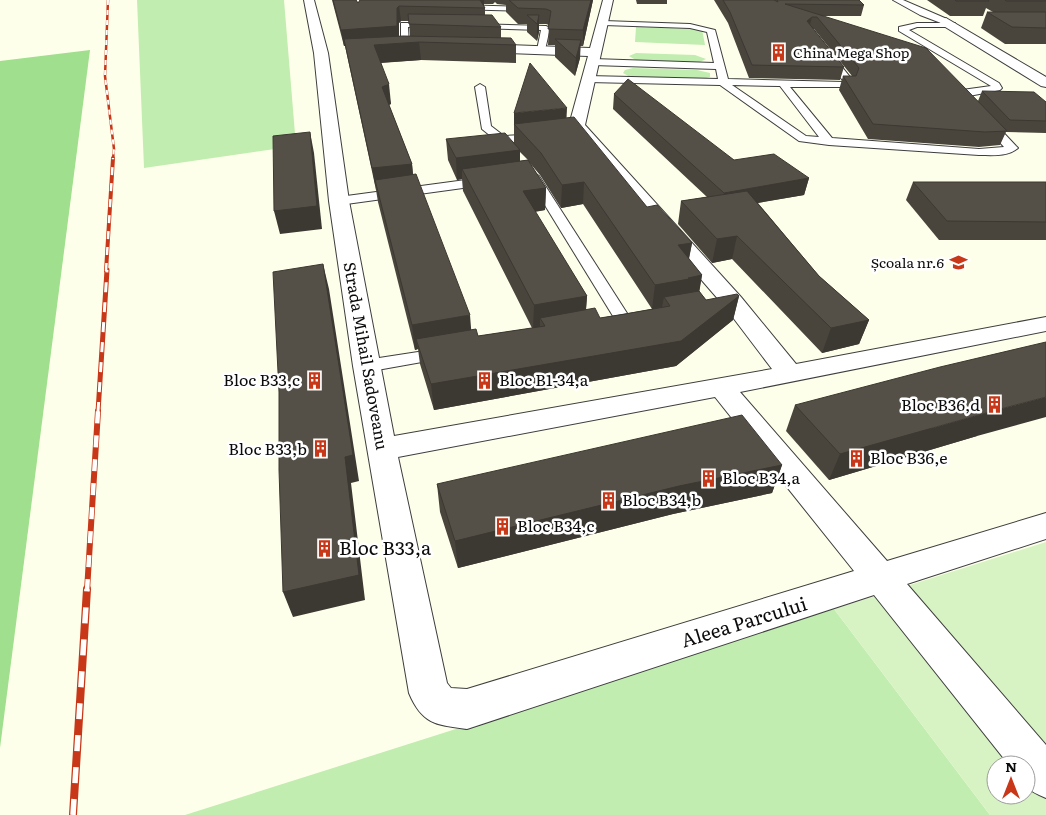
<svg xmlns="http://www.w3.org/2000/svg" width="1046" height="815" viewBox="0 0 1046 815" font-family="Literata,serif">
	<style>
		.green { fill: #c2edb0 }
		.forest { fill: #a0df8e }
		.pitch { fill: #d8f3c3; fill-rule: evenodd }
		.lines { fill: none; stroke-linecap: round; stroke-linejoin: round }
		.lane-casing { stroke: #3e3e3e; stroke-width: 2 }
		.street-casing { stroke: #3e3e3e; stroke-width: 2 }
		.lane { fill: #fff; fill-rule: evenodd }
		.street { fill: #fff; fill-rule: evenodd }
		.rail-far4-casing { stroke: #c73718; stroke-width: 2.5 }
		.rail-far3-casing { stroke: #c73718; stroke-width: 4 }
		.rail-far2-casing { stroke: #c73718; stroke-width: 5 }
		.rail-far1-casing { stroke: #c73718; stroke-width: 6 }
		.rail-casing { stroke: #c73718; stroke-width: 8 }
		.rail-far4 { stroke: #fff; stroke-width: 2; stroke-dasharray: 5; stroke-linecap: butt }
		.rail-far3 { stroke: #fff; stroke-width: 2.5; stroke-dasharray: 8; stroke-linecap: butt }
		.rail-far2 { stroke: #fff; stroke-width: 3; stroke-dasharray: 10; stroke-linecap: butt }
		.rail-far1 { stroke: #fff; stroke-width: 4.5; stroke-dasharray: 12; stroke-linecap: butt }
		.rail { stroke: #fff; stroke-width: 5.5; stroke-dasharray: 16; stroke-linecap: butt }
		.wall { fill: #49453d; fill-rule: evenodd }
		.shaded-wall { fill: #3c3832 }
		.building { fill: #555047; stroke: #3c3832 }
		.labels { text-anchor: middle; stroke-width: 5; stroke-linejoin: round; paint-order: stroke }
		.far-poi-label { font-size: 14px; fill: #0b0b0b; stroke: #fff; text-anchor: start }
		.street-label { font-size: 16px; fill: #0b0b0b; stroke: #fff }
		.poi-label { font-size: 16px; fill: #0b0b0b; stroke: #fff; text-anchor: start }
		.near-poi-label { font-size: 19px; fill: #0b0b0b; stroke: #fff; text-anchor: start }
		.near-street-label { font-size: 19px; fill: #0b0b0b; stroke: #fff }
	</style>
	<rect width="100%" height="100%" fill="#feffea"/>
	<g class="green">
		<path d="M137,0H284L296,146L144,168Z"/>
		<path d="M636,27L702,29L705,45L635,42Z"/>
		<path d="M636,53L695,55L706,59L698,63L639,62L629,56Z"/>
		<path d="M633,68L697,70L710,73V77L703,79L630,77L623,73L625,70Z"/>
		<path d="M834,609L990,815H185Z"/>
	</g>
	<path class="forest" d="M90,50L0,748V61Z"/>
	<path class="pitch" d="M1046,542V815H990L834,609ZM996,765H1026V795H996Z"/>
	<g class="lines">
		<defs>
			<g id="lane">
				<path d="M454,0H462L459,5L526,7L530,9L526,11L454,9L450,7Z"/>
				<path d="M893,0H903L947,19V23H955L956,25L952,27H917L909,30L999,83L1002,88L1000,90L969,96L1016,146L1018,148C1008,157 992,155 979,155L829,145L799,141L720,85L588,82L583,79L588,76L718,79L716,69L593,65L588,62L593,59L714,63L707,32L690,28L604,25L600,23L604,21L690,24L715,30L728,79L844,82L822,53L826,50L829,51L854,82L851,87H790L832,138L979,149L1004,147L959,96L962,90L991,86L899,31V27L917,23H941L920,15ZM732,85L780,86L819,137L806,136Z"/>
				<path d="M401,23H433L437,25L433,27H408L409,47L405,50L401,47Z"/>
				<path d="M472,24L546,26L550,28L545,50L541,53L537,50L541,30L475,28H472Z"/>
				<path d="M480,84L485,87L491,126L504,136L537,134L541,135L543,137L541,139L502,143L498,142L482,129L475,87Z"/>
				<path d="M533,172L539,176L632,321L630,324H618L616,321L527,176Z"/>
				<path d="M488,177L492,178L494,181L492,184L339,205L332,201L339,197Z"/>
				<path d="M444,348L450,349L453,353L450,357L366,372L360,370L357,366L360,362L366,360Z"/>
			</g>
			<g id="street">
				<path d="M304,0H314L328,53L349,201L394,436L772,369L725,307L573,132L569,125L588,56L479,52L473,48L479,44L590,48L603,0H613L585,125L741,297L796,364L1046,317V331L740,392L887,561L1046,513V539L907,584L1046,745V798C1024,789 1026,787 1026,765H1009L874,595L467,729C436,725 422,724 409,693L353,366L329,201L314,53ZM715,397L854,571L467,689L451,688L447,683L398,457Z"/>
				<path d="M946,18L1046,77V87L1041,86L942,25L940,22Z"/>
			</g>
		</defs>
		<use href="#lane" class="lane-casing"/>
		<use href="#street" class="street-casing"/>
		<use href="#lane" class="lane"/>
		<use href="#street" class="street"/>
		<defs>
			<path id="rail-far4" d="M108,0L105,76L114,149L113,159"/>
			<path id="rail-far3" d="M106,271L113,158"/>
			<path id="rail-far2" d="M98,412L107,270"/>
			<path id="rail-far1" d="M87,591L98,411"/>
			<path id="rail" d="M73,815L87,589"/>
		</defs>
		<use href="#rail-far4" class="rail-far4-casing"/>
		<use href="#rail-far3" class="rail-far3-casing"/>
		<use href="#rail-far2" class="rail-far2-casing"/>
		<use href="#rail-far1" class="rail-far1-casing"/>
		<use href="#rail" class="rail-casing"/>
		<use href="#rail-far4" class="rail-far4"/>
		<use href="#rail-far3" class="rail-far3"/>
		<use href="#rail-far2" class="rail-far2"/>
		<use href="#rail-far1" class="rail-far1"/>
		<use href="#rail" class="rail"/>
	</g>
	<g class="wall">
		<path d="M332,0H356L358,3L360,0H593L583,46H580V58L575,76L555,57V45H548L549,25L546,24H539V32L537,41L527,32V24H518L506,12V5L497,4L495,2L493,4H484V6L485,8V15L501,27V38L516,45V63L421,60L381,63L391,104L389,105L412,164L413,175L471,330L478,336L532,328L463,191L462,179L457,180L448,160L446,139L514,143V124L566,118L647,207L692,243L689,259L702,275L699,291L706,300L739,296L733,320L676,366L434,410L420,364L418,349L415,350L378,202L376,190L345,46H344ZM401,21H409L410,36H399V23ZM520,152L528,160L520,161ZM529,162L540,175L561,208L583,204L652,309L600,318L586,310L587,296L535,212L545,210L546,188Z"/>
		<path d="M636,0H667V4H637Z"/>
		<path d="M714,0H859L864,5L861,16H822L978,101L982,91L1046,102V133L1006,132L1000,145L979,147L868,139L839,90L843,76H852L814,29H813L844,67L840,80L749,78L728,23Z"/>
		<path d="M927,0H1046V44H1005L981,28L987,12H993L986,8L983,16H950Z"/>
		<path d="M614,94L734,160L809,178L804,195L758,203L819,276L869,320L859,344L822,353L732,259L712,263L678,224L681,201L707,197L613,109Z"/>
		<path d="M913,182H1046V240H939L906,200Z"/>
		<path d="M795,405L977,436L829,480L786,431Z"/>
		<path d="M782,465L772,493L673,514L458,568L440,512L437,484Z"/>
	</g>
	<g class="shaded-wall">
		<path d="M480,0H484V8Z"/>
		<path d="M591,0H593L583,46V30Z"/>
		<path d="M399,6L401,21L399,23V42L344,39L345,46H344L341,30Z"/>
		<path d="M539,15V32L537,41V24Z"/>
		<path d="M812,17L809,28L807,21Z"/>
		<path d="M581,40L580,58L575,76L576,58Z"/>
		<path d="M419,42L421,60L376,63L374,45Z"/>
		<path d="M389,84L391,104L385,106L382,87Z"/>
		<path d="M567,108L566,128L514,125V113Z"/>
		<path d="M310,132L314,153L322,229L280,234L274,211Z"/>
		<path d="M520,150V172L462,169V179L457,180L456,158Z"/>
		<path d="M412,164L414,185L375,180L376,190L372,168Z"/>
		<path d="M809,178L804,195L720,209L724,193Z"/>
		<path d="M584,182L583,204L561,208L562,185Z"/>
		<path d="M546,188L545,210L523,213V191Z"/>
		<path d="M737,236L732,259L712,263L717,239Z"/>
		<path d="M692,243L687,267L678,245Z"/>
		<path d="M323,264L329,289L359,481L351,483L365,600L293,617L283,592Z"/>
		<path d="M702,275L698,300L664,297L662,307L652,309L655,285Z"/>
		<path d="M587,296L585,321L545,326L540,318V329L533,330L534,305Z"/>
		<path d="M739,296L733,320L676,366L434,410L431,384Z"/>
		<path d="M470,315L472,340L416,339L418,349L415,350L412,325Z"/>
		<path d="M869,320L859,344L822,353L831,328Z"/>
		<path d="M1046,397V417L977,436L829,480L840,454L993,411Z"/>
		<path d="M782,465L772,493L673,514L458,568L455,541L679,486Z"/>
	</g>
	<g class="building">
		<path d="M333,0H356L358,3L360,0H480L485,8L399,6L397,8V26L341,30Z"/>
		<path d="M509,0H591L583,30L548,29L551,11L546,9L518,8Z"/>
		<path d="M723,0H774L778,2L777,0H859L864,5L785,4L926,48L1007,131L985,132L873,124L843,76H856L859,68L817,17H812L807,21L844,67L752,65L730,12Z"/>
		<path d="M955,0H988L989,1H956Z"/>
		<path d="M1005,0H1046V1H1006Z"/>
		<path d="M987,12H1046V28L1012,27Z"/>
		<path d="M408,14L492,15L501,27L409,24Z"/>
		<path d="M527,15H539L537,24Z"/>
		<path d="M403,36L511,38L516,45L419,42L374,45L389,84L382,87L412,164L372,168L344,39Z"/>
		<path d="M555,39L581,40L576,58Z"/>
		<path d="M530,63L567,108L514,113Z"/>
		<path d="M628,79L734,160L774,154L809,178L724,193L614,94Z"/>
		<path d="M982,91L1034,92L1046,102V121L1010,120Z"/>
		<path d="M574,117L647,207L657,205L692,243L678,245L702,275L688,278L689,279L655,285L584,182L562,185L541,153L514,124Z"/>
		<path d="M310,132L317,206L274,211L273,136Z"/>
		<path d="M505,133L520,150L456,158L446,139Z"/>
		<path d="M528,160L546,188L523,191L587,296L534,305L462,169Z"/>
		<path d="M416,174L470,315L412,325L375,180Z"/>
		<path d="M913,182H1046V222L947,221Z"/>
		<path d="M747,191L819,276L869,320L831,328L737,236L717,239L681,201Z"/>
		<path d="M323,264L353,455L345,457L359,575L283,592L279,470V392L273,272Z"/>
		<path d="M699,291L706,300L737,294L739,296L681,341L431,384L416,339L476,329L478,336L545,326L540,318L595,308L600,318L625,314L670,306L664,297Z"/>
		<path d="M1046,342V397L993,411L840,454L795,405L940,367Z"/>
		<path d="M742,415L782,465L679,486L455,541L437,484Z"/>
	</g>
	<defs>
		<symbol id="building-bare" viewBox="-9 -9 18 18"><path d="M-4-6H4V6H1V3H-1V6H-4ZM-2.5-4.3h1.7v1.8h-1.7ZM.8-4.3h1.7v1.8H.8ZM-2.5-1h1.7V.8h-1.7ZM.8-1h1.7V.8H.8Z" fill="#c73718" stroke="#fff" stroke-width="2.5" paint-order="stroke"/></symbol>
		<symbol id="school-bare" viewBox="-9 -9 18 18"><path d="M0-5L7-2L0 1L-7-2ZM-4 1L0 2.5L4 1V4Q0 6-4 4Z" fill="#c73718" stroke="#fff" stroke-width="2.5" paint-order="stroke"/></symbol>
	</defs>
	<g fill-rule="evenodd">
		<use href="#building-bare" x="766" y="40" width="25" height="25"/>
		<use href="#school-bare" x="946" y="250" width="25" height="25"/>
		<use href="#building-bare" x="302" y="368" width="25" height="25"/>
		<use href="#building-bare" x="472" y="368" width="25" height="25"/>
		<use href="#building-bare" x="982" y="392" width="25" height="25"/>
		<use href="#building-bare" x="308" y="436" width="25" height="25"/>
		<use href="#building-bare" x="844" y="446" width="25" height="25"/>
		<use href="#building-bare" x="696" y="466" width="25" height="25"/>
		<use href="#building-bare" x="596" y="488" width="25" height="25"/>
		<use href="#building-bare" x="490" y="514" width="25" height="25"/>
		<use href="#building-bare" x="312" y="536" width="25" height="25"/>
	</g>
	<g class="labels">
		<g class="far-poi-label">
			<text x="793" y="58">China Mega Shop</text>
			<text x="944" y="268" text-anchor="end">Școala nr.6</text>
		</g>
		<g class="street-label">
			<text transform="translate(366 356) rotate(80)" y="6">Strada Mihail Sadoveanu</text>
		</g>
		<g class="poi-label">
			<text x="300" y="386" text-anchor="end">Bloc B33,c</text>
			<text x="499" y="386">Bloc B1-34,a</text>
			<text x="980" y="411" text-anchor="end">Bloc B36,d</text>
			<text x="307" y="455" text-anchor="end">Bloc B33,b</text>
			<text x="870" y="464">Bloc B36,e</text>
			<text x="722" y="484">Bloc B34,a</text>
			<text x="622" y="506">Bloc B34,b</text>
			<text x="517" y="532">Bloc B34,c</text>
		</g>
		<g class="near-poi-label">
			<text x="339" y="555">Bloc B33,a</text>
		</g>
		<g class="near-street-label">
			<text transform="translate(744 622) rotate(-17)" y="7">Aleea Parcului</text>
		</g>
	</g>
	<g transform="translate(1011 780)"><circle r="24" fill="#ffffff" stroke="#9d9d9d"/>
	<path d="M0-4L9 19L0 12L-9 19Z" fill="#c73718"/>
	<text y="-8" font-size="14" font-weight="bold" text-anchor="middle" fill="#0b0b0b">N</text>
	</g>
</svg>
